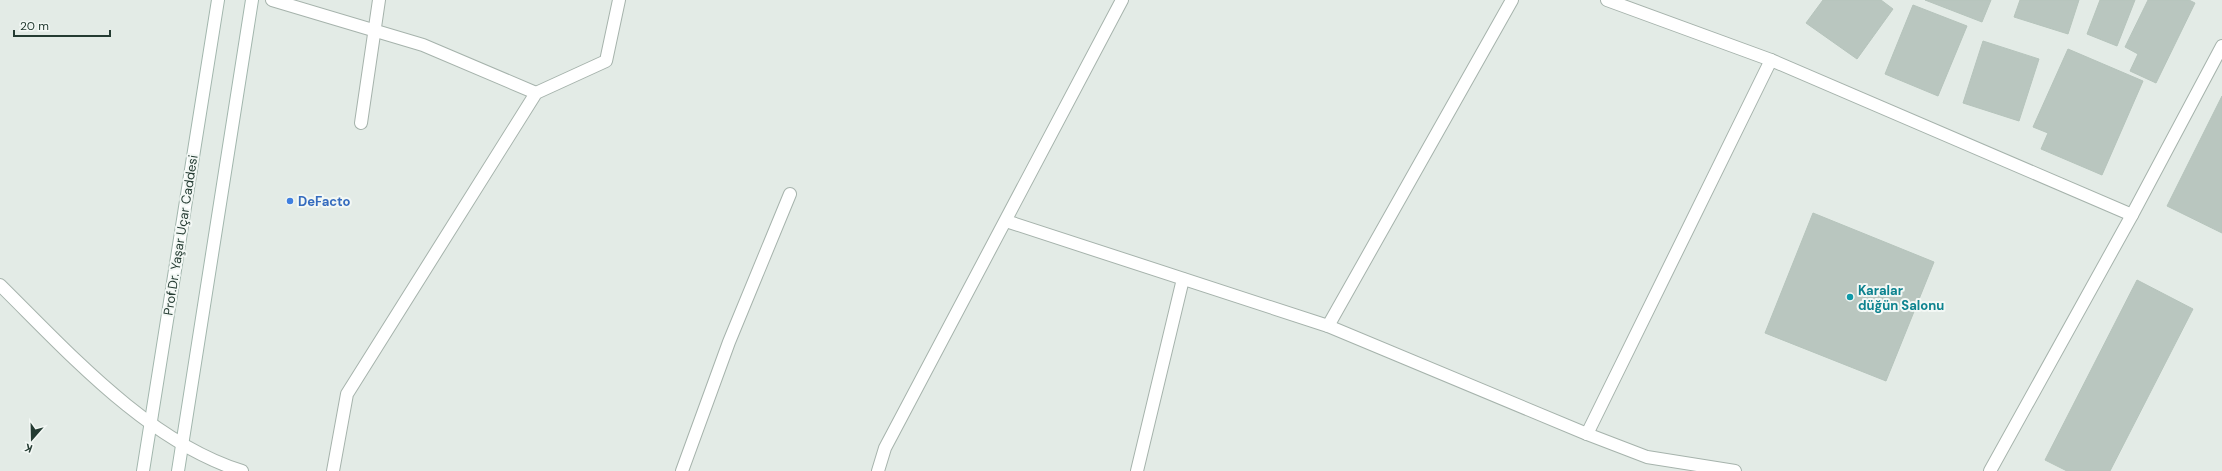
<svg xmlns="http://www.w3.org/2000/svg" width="2222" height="471" viewBox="0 0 2222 471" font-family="'DM Sans',sans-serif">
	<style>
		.building { fill: #b9c6bf; stroke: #b6c4bc }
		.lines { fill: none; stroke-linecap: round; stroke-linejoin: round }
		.minor-casing { stroke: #a6b3ac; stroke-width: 14 }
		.secondary-casing { stroke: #a2b6ad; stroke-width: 14 }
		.minor { stroke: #fff; stroke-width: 12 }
		.secondary { stroke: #fff; stroke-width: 12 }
		.shop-dot { fill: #3f7fe0; stroke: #f3f8f5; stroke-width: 1.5 }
		.culture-dot { fill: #0f9aa8; stroke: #f3f8f5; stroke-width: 1.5 }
		.labels { text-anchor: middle; stroke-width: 4; stroke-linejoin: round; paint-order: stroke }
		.shop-label { font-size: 13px; font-weight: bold; fill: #366cbe; stroke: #f3f8f5; text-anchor: start }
		.street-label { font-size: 13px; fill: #243b32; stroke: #f3f8f5 }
		.culture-label { font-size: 13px; font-weight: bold; fill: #0d838f; stroke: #f3f8f5; text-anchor: start }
	</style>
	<rect width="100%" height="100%" fill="#e3ebe6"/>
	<g class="building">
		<path d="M1823,0H1881L1893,9L1857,59L1806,23Z"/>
		<path d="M1925,0H1991L1982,22Z"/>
		<path d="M2020,0H2079L2068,34L2014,17Z"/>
		<path d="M2100,0H2135L2117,46L2087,34Z"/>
		<path d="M2148,0H2189L2195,3L2156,83L2130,71L2138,54L2125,47Z"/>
		<path d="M1913,5L1967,26L1938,96L1885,74Z"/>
		<path d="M1983,41L2039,59L2019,121L1963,103Z"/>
		<path d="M2068,49L2143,81L2102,175L2041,149L2048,133L2033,127Z"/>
		<path d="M2222,96V233L2167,206Z"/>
		<path d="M1813,213L1934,262L1886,381L1765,333Z"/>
		<path d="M2137,280L2193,309L2110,471H2067L2045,460Z"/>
	</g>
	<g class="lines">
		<defs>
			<g id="minor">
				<path d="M272,0L423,45L536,93"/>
				<path d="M1607,0L1771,60L2132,215"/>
				<path d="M361,123L379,0"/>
				<path d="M1006,221L1328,326L1587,434L1647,457L1735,471"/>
				<path d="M0,285C68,352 148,442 242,471"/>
				<path d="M1328,326L1512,0"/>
				<path d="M1587,434L1771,60"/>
				<path d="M333,471L347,394L536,93L606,61L619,0"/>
				<path d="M682,471L729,342L790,194"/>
				<path d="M878,471L885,448L1122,0"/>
				<path d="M1137,471L1183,279"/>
				<path d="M1990,471L2132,215L2222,46"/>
			</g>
			<g id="secondary">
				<path d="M143,471L218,0"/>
				<path d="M178,471L252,0"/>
			</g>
		</defs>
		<use href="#minor" class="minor-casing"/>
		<use href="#secondary" class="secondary-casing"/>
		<use href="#minor" class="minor"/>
		<use href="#secondary" class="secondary"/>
	</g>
	<circle class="shop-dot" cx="290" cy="201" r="4"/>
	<circle class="culture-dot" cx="1850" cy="297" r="4"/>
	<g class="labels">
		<g class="shop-label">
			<text x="298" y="206">DeFacto</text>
		</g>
		<g class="street-label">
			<text transform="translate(180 235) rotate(-81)" y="5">Prof.Dr. Yaşar Uçar Caddesi</text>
		</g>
		<g class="culture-label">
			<text x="1858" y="295">Karalar<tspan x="1858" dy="15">düğün Salonu</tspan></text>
		</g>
	</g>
	<g transform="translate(32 439) rotate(200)" stroke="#f3f8f5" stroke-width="3" paint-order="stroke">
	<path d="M0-3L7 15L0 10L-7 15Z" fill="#243b32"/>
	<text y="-6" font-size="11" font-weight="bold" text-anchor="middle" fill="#243b32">K</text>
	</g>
	<path d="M14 30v6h96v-6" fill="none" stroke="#243b32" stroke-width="2"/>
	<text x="20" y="30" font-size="12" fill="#243b32" stroke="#f3f8f5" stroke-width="3" paint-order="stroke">20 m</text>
</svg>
